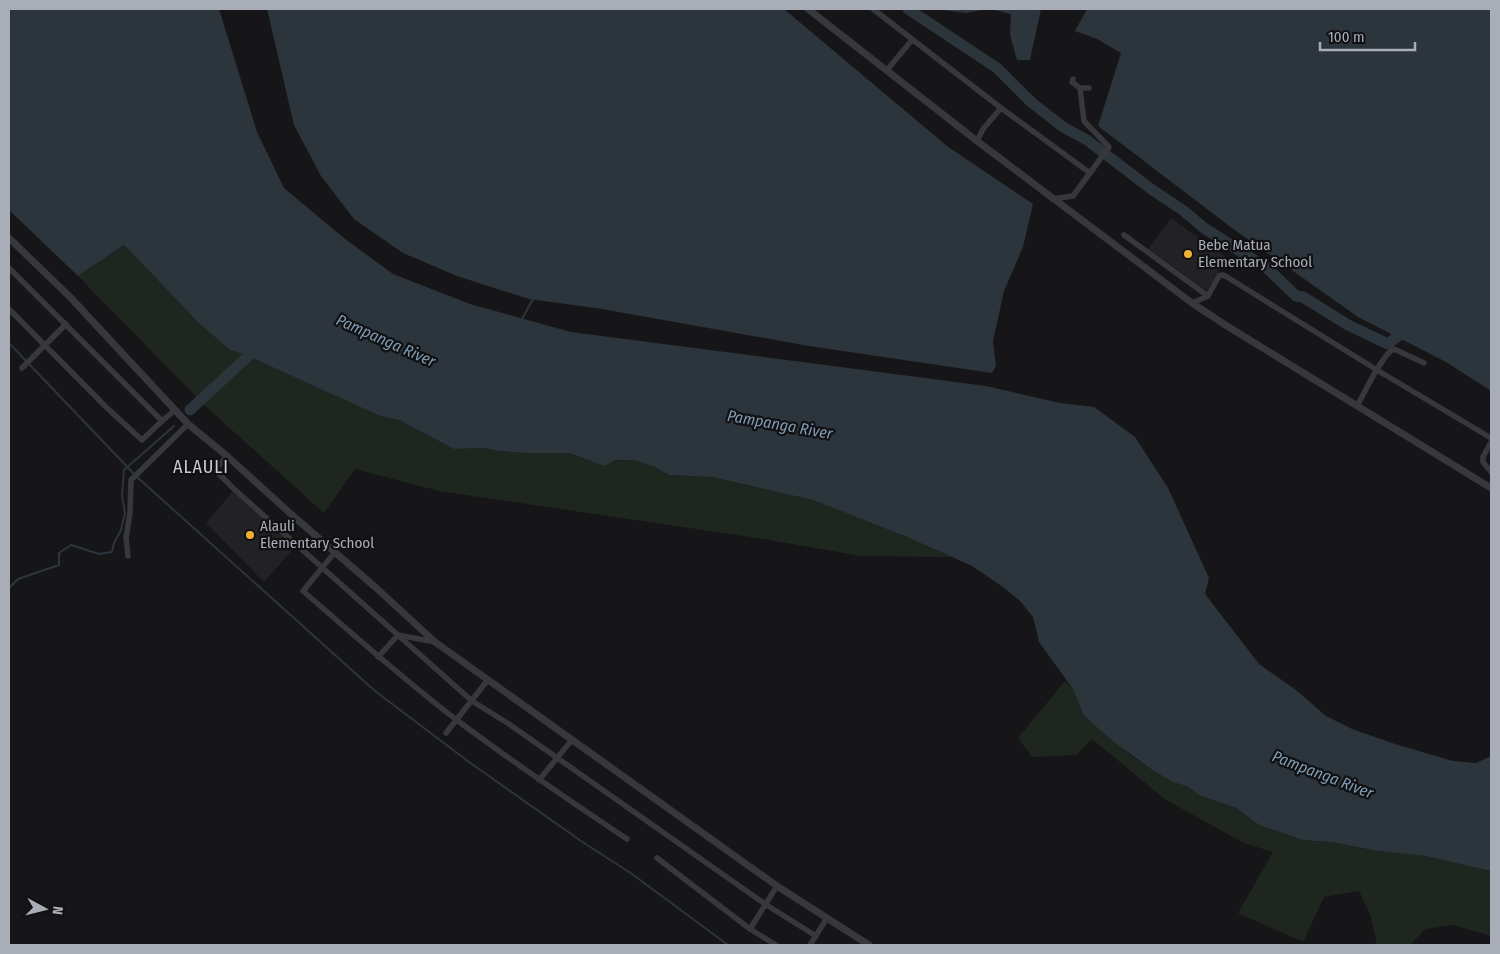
<svg xmlns="http://www.w3.org/2000/svg" width="1500" height="954" viewBox="0 0 1500 954" font-family="'Fira Sans Condensed',sans-serif">
	<style>
		.built { fill: #222225 }
		.green { fill: #1e261f }
		.water { fill: #2c353c }
		.lines { fill: none; stroke-linecap: round; stroke-linejoin: round }
		.stream { stroke: #2c353c; stroke-width: 2 }
		.river { stroke: #2c353c; stroke-width: 11 }
		.minor { stroke: #37383d; stroke-width: 5.5 }
		.tertiary { stroke: #37383d; stroke-width: 7 }
		.poi-dot { fill: #f2b134; stroke: #111113; stroke-width: 2 }
		.labels { text-anchor: middle; stroke-width: 4.5; stroke-linejoin: round; paint-order: stroke }
		.poi-label { font-size: 15px; fill: #a8adb8; stroke: #111113; text-anchor: start }
		.water-label { font-size: 16px; font-style: italic; fill: #7f9bb3; stroke: #111113 }
		.quarter-label { font-size: 18px; letter-spacing: 1px; fill: #c9ccd4; stroke: #111113 }
	</style>
	<rect width="100%" height="100%" fill="#161618"/>
	<g class="built">
		<path d="M1171,218L1227,258L1207,291L1148,249Z"/>
		<path d="M233,491L295,547L264,582L206,523Z"/>
	</g>
	<g class="green">
		<path d="M124,245L167,290L230,350L246,355L380,416L399,420L454,449L483,448L500,451L524,453H569L590,461L635,460L653,466L669,475L712,477L813,500L907,537L951,557L861,556L757,538L439,491L355,469L324,513L203,404L78,276Z"/>
		<path d="M1065,681L1073,689L1084,716L1130,755L1152,770L1173,782L1186,786L1201,796L1236,808L1259,825L1303,840L1331,842L1378,851L1425,856L1491,871V936L1453,925L1425,929L1410,945H1377L1371,917L1359,891L1324,897L1303,942L1238,913L1273,852L1244,843L1166,800L1092,739L1076,755L1032,757L1018,738Z"/>
	</g>
	<g class="water">
		<path d="M9,9H219L257,132L284,188L345,239L393,274L470,304L571,332L986,386L1060,403L1094,407L1135,437L1168,488L1209,578L1205,594L1259,664L1296,690L1326,716L1352,729L1395,744L1453,761L1476,763L1491,756V871L1425,856L1378,851L1331,842L1303,840L1259,825L1236,808L1201,796L1186,786L1173,782L1152,770L1114,742L1084,716L1073,689L1039,642L1033,617L1020,601L1003,587L972,566L907,537L813,500L712,477L669,475L653,466L635,460H615L605,466L569,453H524L500,451L483,448L454,449L399,420L380,416L246,355L230,350L199,323L124,245L78,276L9,210Z"/>
		<path d="M267,9H784L947,146L1033,204L1023,247L1004,291L993,341L996,366L992,373L809,346L602,309L529,299L457,276L403,253L354,219L321,176L294,125Z"/>
		<path d="M934,9H987L966,13Z"/>
		<path d="M990,9H1041L1030,60H1017L1010,35L1011,14Z"/>
		<path d="M1087,9H1491V391L1446,362L1358,317L1232,228L1098,126L1121,53L1097,39L1075,31Z"/>
	</g>
	<g class="lines">
		<g class="stream">
			<path d="M522,319L533,299"/>
			<path d="M9,343L134,474"/>
			<path d="M137,477L375,691L469,762L581,841L632,874L728,945"/>
			<path d="M9,588L18,579L59,565V553L71,545L99,554L112,552L114,543L121,530L125,513L122,496L124,470L174,426"/>
		</g>
		<g class="river">
			<path d="M908,9L997,68L1031,102L1063,127L1087,140L1151,189L1184,211L1204,228L1268,269L1296,296L1303,297L1348,325L1388,344L1407,329"/>
			<path d="M190,410L258,347"/>
		</g>
		<g class="minor">
			<path d="M873,9L1001,108L1090,173"/>
			<path d="M887,70L912,40"/>
			<path d="M1073,79L1072,82L1080,88"/>
			<path d="M977,141L983,129L1001,108"/>
			<path d="M1052,199L1073,196L1109,147L1084,121L1080,88H1089"/>
			<path d="M1124,235L1208,296"/>
			<path d="M9,268L162,421L175,410"/>
			<path d="M1192,303L1208,296L1219,276L1223,275L1227,277L1377,370L1491,438"/>
			<path d="M9,309L106,407L142,440L162,421"/>
			<path d="M22,368L66,324"/>
			<path d="M1357,406C1364,394 1382,354 1394,349L1424,363"/>
			<path d="M1491,442L1483,457V462L1491,472"/>
			<path d="M227,456L215,470L234,489L472,701L509,724L765,904L816,936"/>
			<path d="M335,552L303,591C354,635 404,680 458,721C513,762 570,801 627,839"/>
			<path d="M128,556L126,538L130,513L131,480L188,424"/>
			<path d="M378,657L398,635L435,642"/>
			<path d="M446,733L487,681"/>
			<path d="M539,780L571,741"/>
			<path d="M657,858L750,929L776,945"/>
			<path d="M750,929L777,886"/>
			<path d="M810,945L827,918"/>
		</g>
		<g class="tertiary">
			<path d="M808,9L977,141L1192,303L1227,326L1491,488"/>
			<path d="M9,238L70,297L188,424L227,456L292,515L374,586L435,642L777,886L869,945"/>
		</g>
	</g>
	<g class="poi-dot">
		<circle cx="1188" cy="254" r="5"/>
		<circle cx="250" cy="535" r="5"/>
	</g>
	<g class="labels">
		<g class="poi-label">
			<text x="1198" y="250">Bebe Matua<tspan x="1198" dy="17">Elementary School</tspan></text>
			<text x="260" y="531">Alauli<tspan x="260" dy="17">Elementary School</tspan></text>
		</g>
		<g class="water-label">
			<text transform="translate(386 340) rotate(24)" y="6">Pampanga River</text>
			<text transform="translate(780 424) rotate(10)" y="6">Pampanga River</text>
			<text transform="translate(1323 774) rotate(21)" y="6">Pampanga River</text>
		</g>
		<g class="quarter-label">
			<text x="201" y="473">ALAULI</text>
		</g>
	</g>
	<rect width="1500" height="954" fill="none" stroke="#a8adb8" stroke-width="20"/>
	<g transform="translate(45 909) rotate(97)" stroke="#111113" stroke-width="4" paint-order="stroke">
	<path d="M0-4L9 19L0 12L-9 19Z" fill="#a8adb8"/>
	<text y="-8" font-size="14" font-weight="bold" text-anchor="middle" fill="#a8adb8">N</text>
	</g>
	<path d="M1320 42v8h95v-8" fill="none" stroke="#a8adb8" stroke-width="2.5"/>
	<text x="1328" y="42" font-size="15" fill="#a8adb8" stroke="#111113" stroke-width="4" paint-order="stroke">100 m</text>
</svg>
